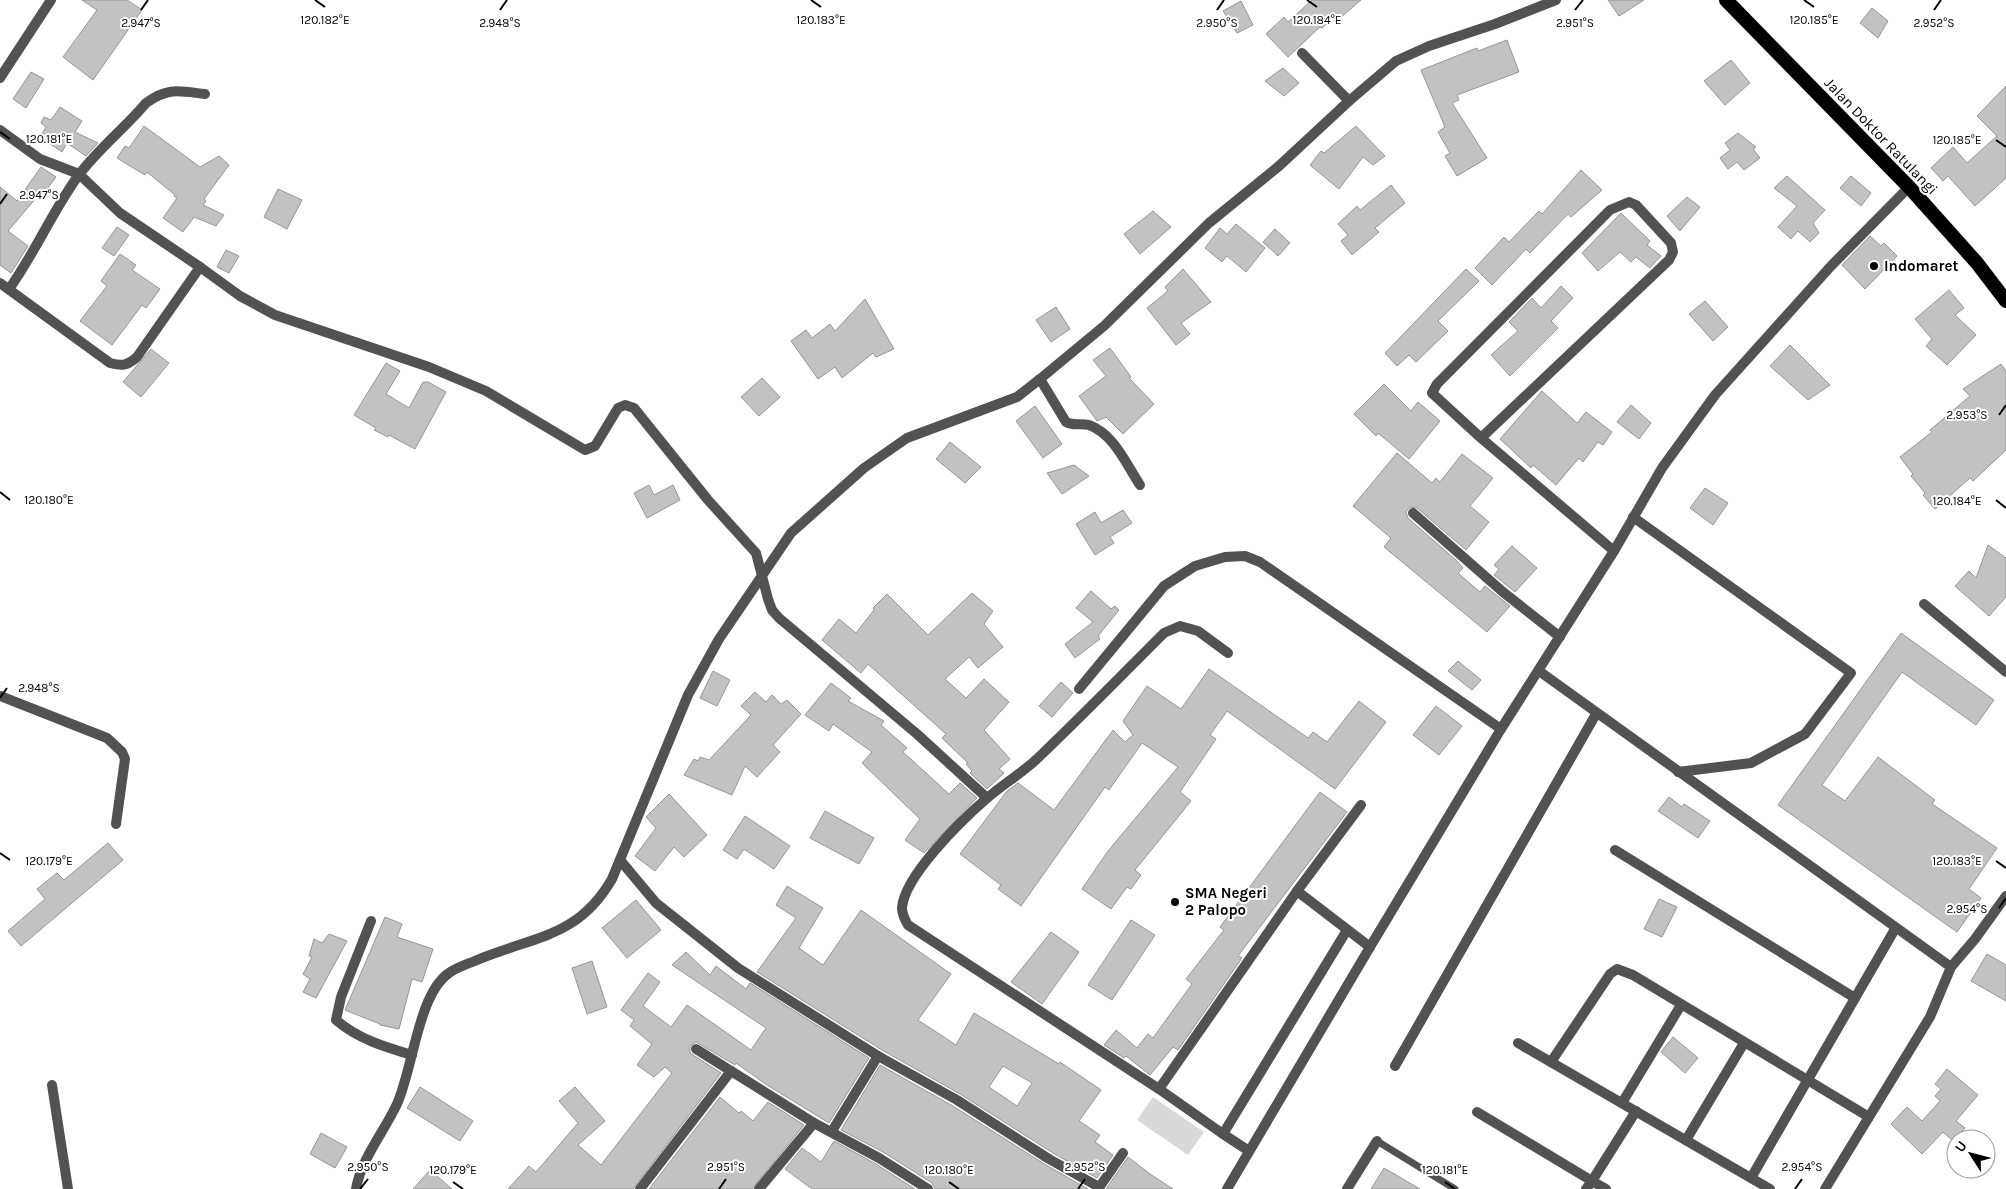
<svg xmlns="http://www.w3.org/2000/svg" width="2006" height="1189" viewBox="0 0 2006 1189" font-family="Karla,sans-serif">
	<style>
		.green { fill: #d9d9d9 }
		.building { fill: #c2c2c2; stroke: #969696; fill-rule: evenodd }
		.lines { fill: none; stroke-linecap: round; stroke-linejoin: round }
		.trunk-casing { stroke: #dbdbdb; stroke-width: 15 }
		.service { stroke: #525252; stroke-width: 7 }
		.minor { stroke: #525252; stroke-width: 10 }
		.trunk { stroke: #000; stroke-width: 14 }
		.ticks { fill: none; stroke: #000; stroke-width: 2 }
		.poi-dot { fill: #000; stroke: #fff; stroke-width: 2 }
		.labels { text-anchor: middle; stroke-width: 4; stroke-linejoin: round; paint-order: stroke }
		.street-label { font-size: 15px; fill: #000; stroke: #fff }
		.poi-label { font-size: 15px; font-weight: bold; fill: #000; stroke: #fff; text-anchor: start }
		.ticks-label { font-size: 12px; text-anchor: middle; fill: #000; stroke: #fff; stroke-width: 4; stroke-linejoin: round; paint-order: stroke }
	</style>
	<rect width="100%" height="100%" fill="#fff"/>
	<path class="green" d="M1153,1097L1204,1132L1188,1155L1137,1120Z"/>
	<g class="building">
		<path d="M82,0H127L142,10L93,80L63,57L97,10Z"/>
		<path d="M1312,0H1361L1340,18L1337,14L1322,28L1320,27L1288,57L1266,34L1284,17L1288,22Z"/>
		<path d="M1608,0H1644L1619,16Z"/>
		<path d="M1241,1L1253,25L1237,33L1223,11Z"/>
		<path d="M1872,8L1888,21L1878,38L1860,23Z"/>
		<path d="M1507,40L1519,72L1457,95L1459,100L1452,103L1487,158L1457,176L1445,156L1450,153L1438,132L1445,127L1421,70L1477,48L1478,51Z"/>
		<path d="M1731,60L1750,83L1725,105L1704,81Z"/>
		<path d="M1283,68L1299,83L1284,96L1265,81Z"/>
		<path d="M31,72L44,79L26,108L13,99Z"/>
		<path d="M2006,86V178L1975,206L1948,176L1943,181L1931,168L1953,147L1967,163L1997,136L1977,116Z"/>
		<path d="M60,107L82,121L75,132L98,143L86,156L67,143L62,152L40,137L46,127L41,123L44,117L51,120Z"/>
		<path d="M144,126L200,167L219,156L229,165L204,199L206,201L203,205L224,215L216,226L194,217L183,232L163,218L177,198L174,196L175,195L147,172L145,175L117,158L125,146L129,148Z"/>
		<path d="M1356,126L1385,156L1373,165L1363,157L1339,189L1310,165L1321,151L1324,153Z"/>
		<path d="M1738,133L1756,147L1753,149L1760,158L1744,170L1737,162L1728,169L1720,158L1730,150L1725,143Z"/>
		<path d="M41,167L56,177L44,193L42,191L8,231L28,246L11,273L0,265V187L17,201Z"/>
		<path d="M1581,170L1602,190L1571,217L1568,214L1530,253L1526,249L1492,285L1475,268L1504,237L1509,242L1539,211L1542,214Z"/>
		<path d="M1787,176L1825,210L1813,223L1819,233L1810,242L1798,231L1791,239L1778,227L1797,206L1774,188Z"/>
		<path d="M1851,176L1871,193L1861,206L1840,188Z"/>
		<path d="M1391,185L1405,203L1375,228L1379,232L1352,255L1341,241L1348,235L1338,224L1357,206L1360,210Z"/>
		<path d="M278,189L302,200L287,229L264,217Z"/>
		<path d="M1687,197L1700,207L1680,231L1667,216Z"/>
		<path d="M1153,211L1171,227L1140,254L1124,234Z"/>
		<path d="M1621,213L1650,241L1647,245L1661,256L1650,268L1636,257L1631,262L1620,252L1598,271L1582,253Z"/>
		<path d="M1236,224L1265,248L1246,272L1227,256L1222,262L1205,248L1220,228L1227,234Z"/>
		<path d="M117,227L129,235L114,256L102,248Z"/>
		<path d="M1275,229L1290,243L1278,256L1263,242Z"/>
		<path d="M1870,236L1881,246L1884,243L1897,256L1865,289L1842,265Z"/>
		<path d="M226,250L239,256L229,273L217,267Z"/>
		<path d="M120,254L136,265L132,270L160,289L146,308L142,305L112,345L80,321L107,286L101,281Z"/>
		<path d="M1183,269L1211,302L1181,323L1190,334L1176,345L1147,308L1168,291L1165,287Z"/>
		<path d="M1466,269L1479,281L1438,321L1448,331L1416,362L1409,355L1397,366L1385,353Z"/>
		<path d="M1561,286L1573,298L1551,321L1558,328L1510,376L1491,355L1518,331L1509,322L1532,298L1541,308Z"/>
		<path d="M1949,290L1964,308L1955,315L1976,335L1947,365L1926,346L1932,339L1915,319Z"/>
		<path d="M865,299L894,349L876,357L873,353L842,378L835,367L818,379L791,341L806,330L812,338L830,324L835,331Z"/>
		<path d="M1705,301L1728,327L1713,341L1689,314Z"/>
		<path d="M1056,307L1070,329L1051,342L1036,320Z"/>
		<path d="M1790,345L1830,385L1808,400L1770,366Z"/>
		<path d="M1110,348L1131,377L1129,378L1154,404L1123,434L1106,417L1097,421L1079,396L1106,376L1093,360Z"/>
		<path d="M151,349L169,363L141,397L123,382Z"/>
		<path d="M386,363L400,371L386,394L409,408L423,382H428L446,392L415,449L389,435L388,437L374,430L376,428L354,415Z"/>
		<path d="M2001,364L2006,371V450L1973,481L1970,478L1935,509L1923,495L1925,493L1911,476L1913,474L1900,457L1932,432L1930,430L1970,396L1963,389Z"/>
		<path d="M762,378L780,397L759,416L741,397Z"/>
		<path d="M1384,384L1411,411L1418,402L1440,421L1409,459L1378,433L1376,436L1354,414Z"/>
		<path d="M1542,391L1577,423L1586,412L1612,432L1603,445L1598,442L1583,462L1579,458L1556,485L1533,465L1531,468L1500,439Z"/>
		<path d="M1631,405L1651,423L1639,439L1617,422Z"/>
		<path d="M1035,406L1062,444L1043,458L1016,421Z"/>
		<path d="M950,442L981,467L965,483L936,459Z"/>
		<path d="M1397,453L1432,483L1436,478L1440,482L1462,454L1493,478L1470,506L1489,522L1466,550L1417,508L1410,507L1406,512L1408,518L1457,561L1463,568L1458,573L1480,592L1485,586L1510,606L1487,632L1384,547L1391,538L1353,506Z"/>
		<path d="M1074,465L1089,476L1062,494L1047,473Z"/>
		<path d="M649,485L654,495L673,485L680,500L647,518L634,493Z"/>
		<path d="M1705,488L1728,503L1713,525L1690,508Z"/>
		<path d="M1123,510L1132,523L1110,537L1114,543L1095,555L1076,524L1095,512L1101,523Z"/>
		<path d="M1988,545L2006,558V597L1989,616L1955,586L1969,571L1976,578Z"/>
		<path d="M1512,546L1537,568L1515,592L1494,575L1499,569L1494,565Z"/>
		<path d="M1091,591L1111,609L1115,606L1119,610L1098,636L1100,639L1075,658L1065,644L1093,622L1076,608Z"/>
		<path d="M972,593L993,611L984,624L1003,647L978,668L969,657L945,679L966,698L984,679L1009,702L984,730L1010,759L999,769L1004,773L987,789L970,773L972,771L966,764L968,763L942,738L946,734L868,664L861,673L822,640L839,619L856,633L874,610L873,608L887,594L928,635Z"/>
		<path d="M1901,633L1994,700L1976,725L1902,672L1822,785L1845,801L1878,757L1935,800L1932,804L1997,848L1969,889L1981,898L1957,932L1778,805Z"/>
		<path d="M1458,661L1481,680L1472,690L1448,671Z"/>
		<path d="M1209,669L1308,738L1313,732L1327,742L1359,701L1386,722L1335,789L1227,711L1210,735L1216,739L1180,792L1191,801L1135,870L1141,875L1131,889L1127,887L1111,909L1082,889L1108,851L1178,767L1142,743L1109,790L1105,787L1021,906L998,889L1001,885L960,854L1007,791L1018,783L1054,810L1113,730L1125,742L1133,735L1123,721L1147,686L1181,709Z"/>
		<path d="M713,671L730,680L717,706L700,698Z"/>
		<path d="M1061,682L1073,693L1052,717L1039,706Z"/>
		<path d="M831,683L851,698L848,701L884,721L881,725L907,748L903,752L949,794L960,783L977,798L924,853L905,840L920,819L862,763L872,752L833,724L829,731L805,715Z"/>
		<path d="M755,692L766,702L772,695L781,704L787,700L801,714L773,745L780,752L757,777L745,766L732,795L684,775L694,759L698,761L700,757L709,760L751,715L741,706Z"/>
		<path d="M1436,706L1462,726L1439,755L1413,735Z"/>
		<path d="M1320,792L1347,812L1238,956L1242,958L1178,1050L1173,1047L1150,1075L1126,1056L1124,1058L1104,1045L1116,1030L1137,1048L1148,1034L1153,1038L1192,984L1186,979L1224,930L1220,927Z"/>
		<path d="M669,794L707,835L684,857L674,847L655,871L635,856L656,828L646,817Z"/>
		<path d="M1669,797L1682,807L1684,804L1710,821L1698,838L1658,811Z"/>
		<path d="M825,811L874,838L859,864L810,838Z"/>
		<path d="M745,816L790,846L774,869L744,849L737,859L723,850Z"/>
		<path d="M108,843L123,860L21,946L8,931L45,899L37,889L57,873L64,880Z"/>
		<path d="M787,886L823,908L799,948L823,965L861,910L951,974L918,1020L956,1045L974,1013L1059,1064L1060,1062L1101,1090L1079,1121L1100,1135L1095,1142L1113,1155L1097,1178L1053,1153L960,1094L882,1050L757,972L796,918L776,905ZM1003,1066L1032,1083L1017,1106L989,1087Z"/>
		<path d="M1659,899L1677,907L1662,937L1644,929Z"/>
		<path d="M636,900L661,930L627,958L602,928Z"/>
		<path d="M385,917L402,924L397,937L433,949L422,982L412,979L399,1029L380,1025V1024L345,1010Z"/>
		<path d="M1131,920L1155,935L1112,1000L1088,985Z"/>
		<path d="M1051,932L1079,952L1042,1004L1011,982Z"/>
		<path d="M329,934L347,941L316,998L303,992L310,979L303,974L312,957L309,956L314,939L322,943Z"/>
		<path d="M686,952L710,975L716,966L746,989L750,983L869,1058L829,1123L767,1085L736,1063L735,1065L696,1042L690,1046V1053L721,1073L633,1189H508L529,1166L536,1172L578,1123L559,1101L575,1087L605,1121L578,1145L601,1165L672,1073L665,1067L654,1077L637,1065L652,1044L630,1026L634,1020L621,1010L648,973L660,982L643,1006L671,1027L687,1005L751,1050L766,1028L672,965Z"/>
		<path d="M1987,954L2006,965V1001L1971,981Z"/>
		<path d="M592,961L607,1007L587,1014L572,968Z"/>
		<path d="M1673,1037L1698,1058L1685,1073L1661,1052Z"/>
		<path d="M880,1065L953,1106L1046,1165L1088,1189H935L932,1183L883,1152L841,1130Z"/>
		<path d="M1947,1069L1978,1095L1956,1121L1965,1128L1953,1141L1943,1132L1922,1154L1891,1124L1907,1107L1922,1121L1940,1101L1935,1096L1941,1089L1935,1084Z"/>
		<path d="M420,1087L473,1121L460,1141L407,1108Z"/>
		<path d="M720,1097L739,1113L741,1111L753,1121L768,1102L804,1125L752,1189H649Z"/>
		<path d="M321,1133L347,1147L335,1168L310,1154Z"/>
		<path d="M834,1141L876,1164L915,1189H812L785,1169L802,1148L821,1162Z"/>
		<path d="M1128,1157L1150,1174L1173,1189H1106Z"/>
		<path d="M1384,1168L1420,1189H1371Z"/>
		<path d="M430,1170L452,1189H413Z"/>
	</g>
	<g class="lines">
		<defs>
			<path id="trunk" d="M1726,0L1909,187L1977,263L2006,301"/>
		</defs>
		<use href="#trunk" class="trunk-casing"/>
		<path class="service" d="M1377,1141L1455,1189"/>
		<g class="minor">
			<path d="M1302,53L1349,101"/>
			<path d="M0,78L51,0"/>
			<path d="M0,130L40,159L79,174L120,213L200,267"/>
			<path d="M0,283L110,363C122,366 127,366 137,357L200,267L240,296L275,315L429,367L486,391L585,450L595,446L618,408L625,405L634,408L708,500L756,553L768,599L772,610L779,618L917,734L987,798"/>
			<path d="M9,289C35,253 52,212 78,176C98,149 125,128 146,103C168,87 179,91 205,94"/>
			<path d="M1040,379L1066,422C1072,426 1081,423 1089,425C1114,434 1126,464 1140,485"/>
			<path d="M1481,438L1669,260L1673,252L1671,243L1636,205L1629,202L1610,210L1437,384L1432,393L1481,438L1614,551"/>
			<path d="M1413,513L1503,592L1560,637"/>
			<path d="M1633,517L1851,673L1805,734L1751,763L1678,772"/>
			<path d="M1924,604L2006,672"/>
			<path d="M1228,653L1198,631L1180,626L1164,633C1123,674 1082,716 1040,756C1024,772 1003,784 986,799C962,820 904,876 902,908C902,915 905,920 908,925L1159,1089L1223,1134L1347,930"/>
			<path d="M1539,671L1951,967L1975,939L2006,896"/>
			<path d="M1079,689L1164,586L1195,566L1225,557L1245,556L1260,562L1501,729"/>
			<path d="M0,696L107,738L122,752L125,759L116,824"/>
			<path d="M1615,850L1855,998"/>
			<path d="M620,860L656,903L738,968L878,1056L957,1100L1049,1159L1099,1187"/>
			<path d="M1297,891L1370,947"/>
			<path d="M371,921L341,997L336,1020C358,1039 385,1047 412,1055"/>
			<path d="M1518,1043L1770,1189"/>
			<path d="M696,1049L814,1123L879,1158L928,1189"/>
			<path d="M1551,1062L1610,974L1617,969L1633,975L1869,1117"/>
			<path d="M1395,1066L1596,714"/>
			<path d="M52,1085L68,1189"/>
			<path d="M1159,1089L1297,891L1361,805"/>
			<path d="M1622,1103L1681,1005"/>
			<path d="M1477,1112L1592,1181L1636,1111"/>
			<path d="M832,1131L878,1056"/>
			<path d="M1223,1134L1249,1151"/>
			<path d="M1686,1140L1744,1043"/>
			<path d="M1751,1178L1895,929"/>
			<path d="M356,1189C361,1159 384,1132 397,1104C413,1069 418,994 449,973C457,967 468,964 477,960C534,936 578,938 612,879L688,695L719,639L791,533L864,468L907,438L1017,397L1040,379L1104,326L1209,223L1279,166L1349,101L1396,61L1429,46L1495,24L1556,0"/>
			<path d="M640,1189L731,1071"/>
			<path d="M759,1189L814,1123"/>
			<path d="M1098,1189L1123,1153"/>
			<path d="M1227,1189L1370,947L1501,729L1614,551L1662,468L1715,395L1831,266L1909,187"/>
			<path d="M1347,1189L1377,1141"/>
			<path d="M1586,1189L1592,1181L1606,1189"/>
			<path d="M1825,1189L1930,1017L1951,967"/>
		</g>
		<use href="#trunk" class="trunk"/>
	</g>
	<path class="ticks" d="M315,0L325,7M811,0L821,7M1307,0L1317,7M1804,0L1814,7M141,10L148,0M500,10L507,0M1217,10L1224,0M1575,10L1583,0M1934,10L1941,0M0,132L10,139M1996,140L2006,147M0,204L7,194M1999,415L2006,405M0,492L10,500M1996,500L2006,508M0,698L7,688M0,853L10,860M1996,861L2006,868M1999,908L2006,898M453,1182L463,1189M949,1182L959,1189M1445,1182L1455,1189M360,1189L368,1179M719,1189L726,1179M1078,1189L1085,1179M1795,1189L1802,1179"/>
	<g class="poi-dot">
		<circle cx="1874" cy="266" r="5"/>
		<circle cx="1175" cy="902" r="5"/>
	</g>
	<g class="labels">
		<g class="street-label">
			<text transform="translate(1881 136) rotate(46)" y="5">Jalan Doktor Ratulangi</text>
		</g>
		<g class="poi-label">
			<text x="1884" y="271">Indomaret</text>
			<text x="1185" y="898">SMA Negeri<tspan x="1185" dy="17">2 Palopo</tspan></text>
		</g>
	</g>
	<g class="ticks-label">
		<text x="1814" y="24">120.185°E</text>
		<text x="1317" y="24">120.184°E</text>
		<text x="325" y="24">120.182°E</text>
		<text x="821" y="24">120.183°E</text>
		<text x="141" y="27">2.947°S</text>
		<text x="500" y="27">2.948°S</text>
		<text x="1217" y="27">2.950°S</text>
		<text x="1575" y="27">2.951°S</text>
		<text x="1934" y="27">2.952°S</text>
		<text x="49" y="143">120.181°E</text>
		<text x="1957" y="144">120.185°E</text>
		<text x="39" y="199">2.947°S</text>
		<text x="1967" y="419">2.953°S</text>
		<text x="49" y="504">120.180°E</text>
		<text x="1957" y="505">120.184°E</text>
		<text x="39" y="692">2.948°S</text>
		<text x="49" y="865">120.179°E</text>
		<text x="1957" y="865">120.183°E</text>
		<text x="1967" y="913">2.954°S</text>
		<text x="368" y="1171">2.950°S</text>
		<text x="726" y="1171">2.951°S</text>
		<text x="1085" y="1171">2.952°S</text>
		<text x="1802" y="1171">2.954°S</text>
		<text x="453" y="1174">120.179°E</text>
		<text x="949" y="1174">120.180°E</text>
		<text x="1445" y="1174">120.181°E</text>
	</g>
	<g transform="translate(1971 1154) rotate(306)"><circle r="24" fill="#ffffff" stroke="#999999"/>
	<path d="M0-4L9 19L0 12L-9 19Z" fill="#000000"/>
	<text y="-8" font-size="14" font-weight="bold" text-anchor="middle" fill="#000000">U</text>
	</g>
</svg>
